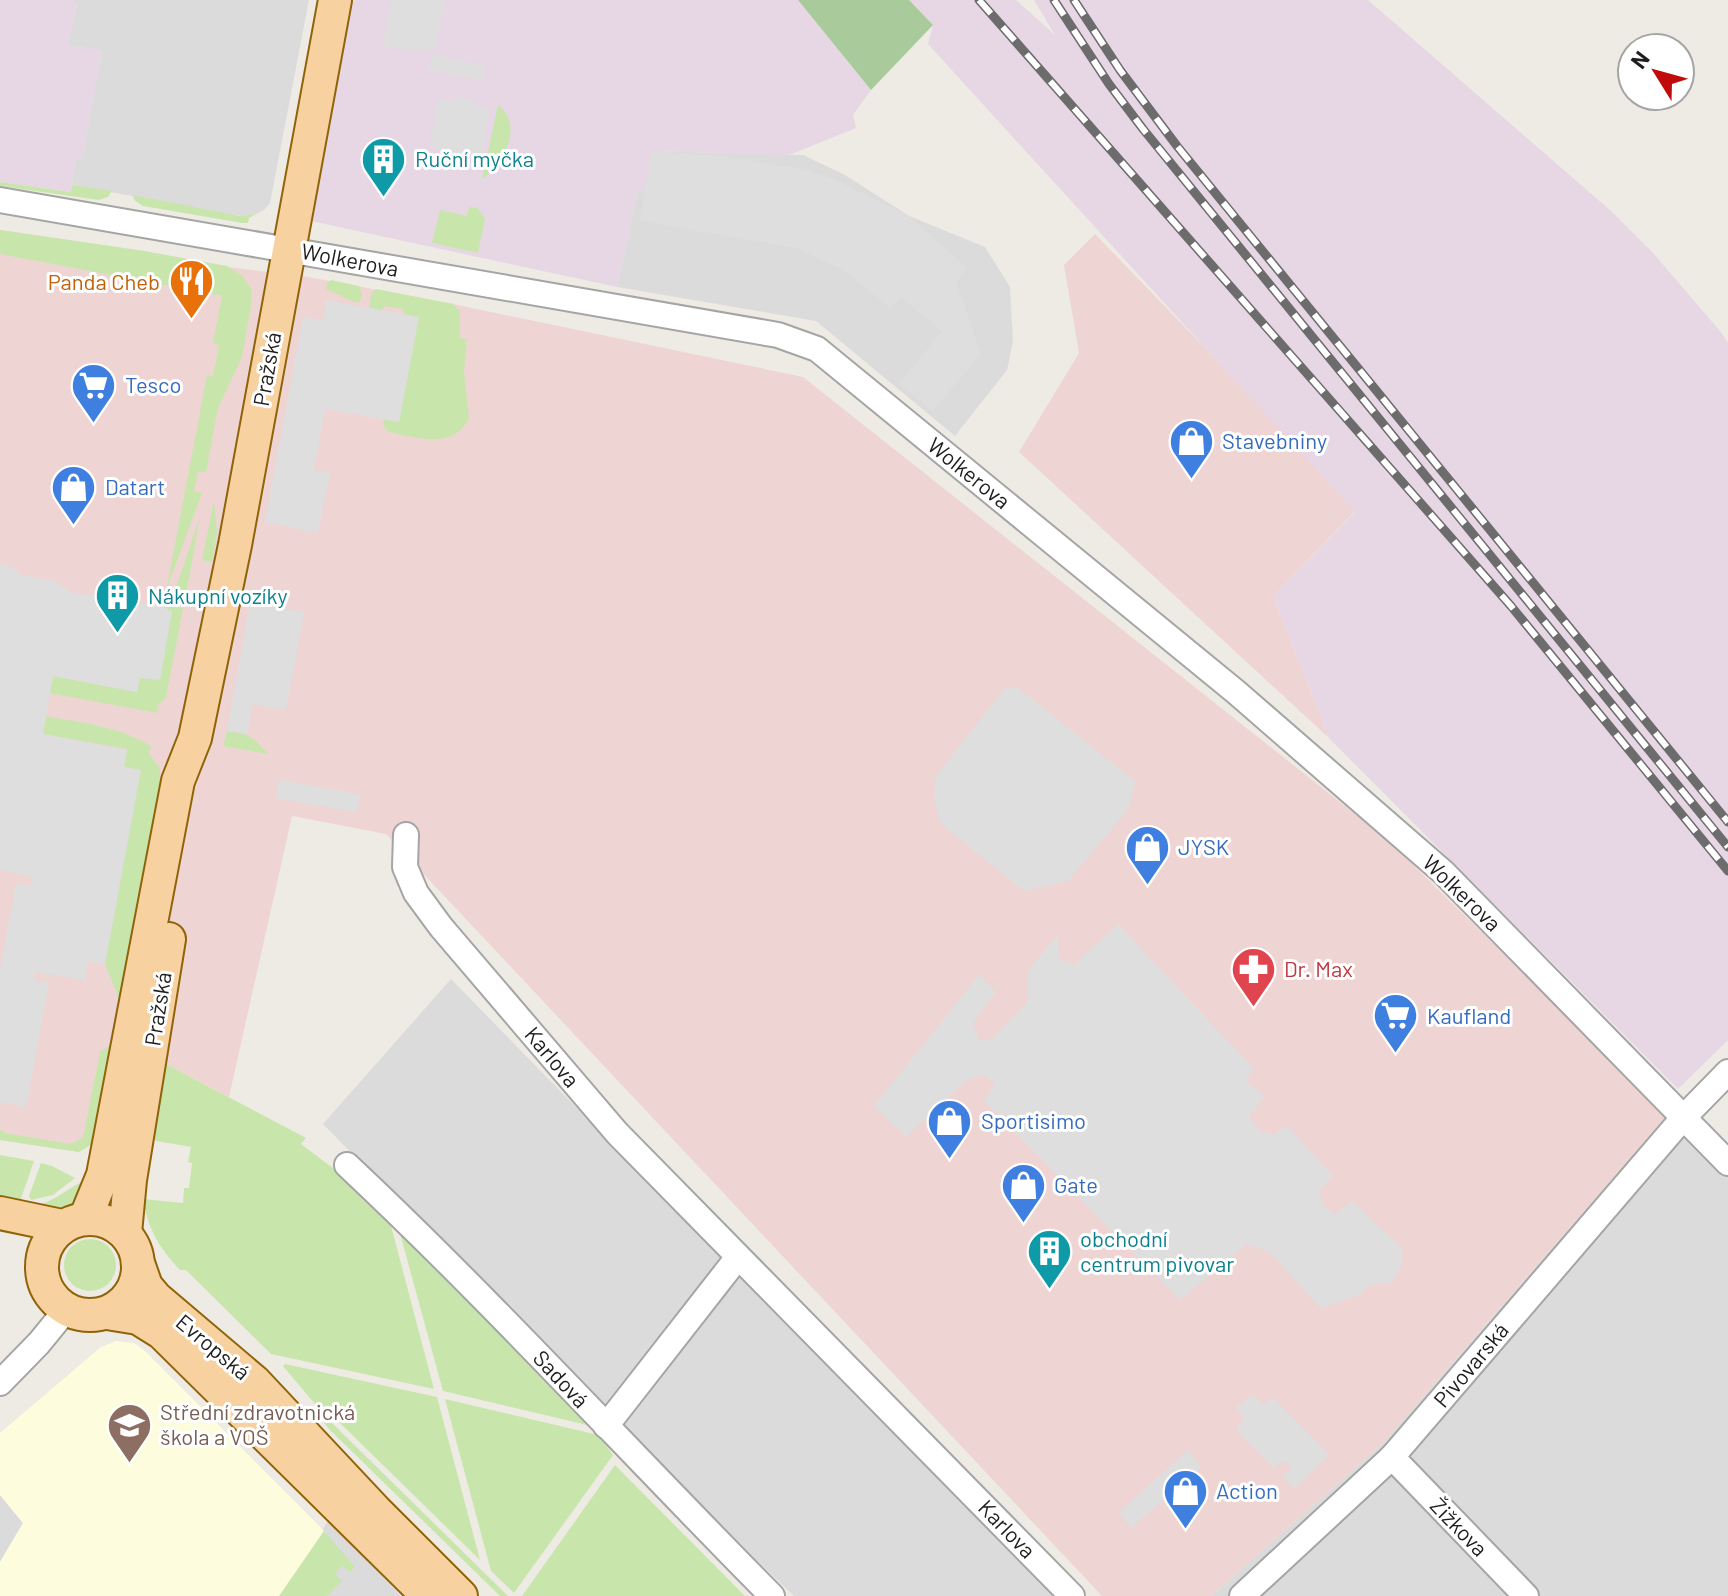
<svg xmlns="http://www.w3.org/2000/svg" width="1728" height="1596" viewBox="0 0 1728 1596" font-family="Barlow,sans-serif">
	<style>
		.residential { fill: #dcdbdb }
		.commercial { fill: #eed5d4 }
		.industrial { fill: #e7d6e4 }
		.education { fill: #fdfdde }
		.grass { fill: #c8e6ac }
		.forest { fill: #a9cb9b }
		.parking { fill: #dedede }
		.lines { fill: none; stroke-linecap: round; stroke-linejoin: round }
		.minor-casing { stroke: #a5a5a5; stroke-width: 28 }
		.major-casing { stroke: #906308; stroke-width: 36 }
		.minor { stroke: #fff; stroke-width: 24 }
		.major { stroke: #f7d2a0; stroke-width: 32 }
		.rail-casing { stroke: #6c6c6c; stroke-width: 9 }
		.rail { stroke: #fff; stroke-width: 6; stroke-dasharray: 18; stroke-linecap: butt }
		.labels { text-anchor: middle; stroke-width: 6; stroke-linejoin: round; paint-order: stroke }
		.culture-label { font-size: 22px; fill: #0d838f; stroke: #fff; text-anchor: start }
		.street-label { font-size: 22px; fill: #1e1e1e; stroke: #fff }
		.food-label { font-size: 22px; fill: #c56008; stroke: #fff; text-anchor: end }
		.shop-label { font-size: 22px; fill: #366cbe; stroke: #fff; text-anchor: start }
		.health-label { font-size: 22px; fill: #be3a42; stroke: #fff; text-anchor: start }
		.education-label { font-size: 22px; fill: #785e54; stroke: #fff; text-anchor: start }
	</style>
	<rect width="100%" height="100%" fill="#eeebe4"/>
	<g class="residential">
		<path d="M70,0H309L270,203L264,210L256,214L240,216L72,185L76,157L82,158L102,51L68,45L77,4Z"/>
		<path d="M652,151L803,155L845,175L909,216L985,247L1010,287L1013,341L1007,370L955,436L816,321L617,287L638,189L644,190Z"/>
		<path d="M451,979L1053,1596H794L689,1496L323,1124Z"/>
		<path d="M1667,1115L1728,1175V1596H1211L1383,1443Z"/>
		<path d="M0,1495L23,1523L0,1562Z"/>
		<path d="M328,1521L360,1553L401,1596H277Z"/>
	</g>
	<g class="commercial">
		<path d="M0,230L144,251L227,267L308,277L453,304L803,377L1388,840L1667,1115L1383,1443L1211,1596H1102L386,834L292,816L229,1097L164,1063L79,1152L0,1140Z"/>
		<path d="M1095,234L1359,507L1273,596L1329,738L1019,452L1079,353L1064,265Z"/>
	</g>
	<g class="industrial">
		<path d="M0,0H70L77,4L68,45L102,51L82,158L76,157L71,192L0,182Z"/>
		<path d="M352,0H798L871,90L853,115L856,128L789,155L652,151L645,190L638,189L617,287L311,221Z"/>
		<path d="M909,0H1016L1055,35L1034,0H1368L1611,211L1653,253L1720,331L1728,343V1040L1678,1089L1329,738L1273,596L1355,512L928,44L933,25Z"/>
	</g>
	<path class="education" d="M116,1341L134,1343L145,1351L324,1531L280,1596H0V1562L23,1523L0,1495V1433L101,1347Z"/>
	<g class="grass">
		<path d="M498,105C524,124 505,165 482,179Z"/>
		<path d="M0,182L71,192L72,185L112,191L108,197L99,200L0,186Z"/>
		<path d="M133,195L240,216L256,214L264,210L249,218L248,223H242L143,206L134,200Z"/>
		<path d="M469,207L478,208L485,219L478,253L432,243L440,210L467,216Z"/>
		<path d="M0,230L144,251L227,266L243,276L251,289L252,300L242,357L218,408L206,472H198L194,491L202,493L166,591L207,375L213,376L219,345L213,343L222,296L0,254Z"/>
		<path d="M331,280L359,286L362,293L360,302H354L326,289L327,283Z"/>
		<path d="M376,289L453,304L460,311V338L467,339L464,371L469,418C453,451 416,437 388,432L383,424L384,420L399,422L418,318L404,314L403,309L385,306L382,310L369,308L371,295Z"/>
		<path d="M214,500L217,532L212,562L202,560Z"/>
		<path d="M200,517L186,595L174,593Z"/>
		<path d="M164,604L183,608L166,698L158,705L157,713L49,693L53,676L137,692L140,678L172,611L163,609Z"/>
		<path d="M45,716C81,723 119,726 151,746L149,754L160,768V785L120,1001L105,964L140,771L124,767L127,749L42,734Z"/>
		<path d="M227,731C249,734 253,736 268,754L223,746Z"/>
		<path d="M112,1044L94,1143L79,1152L0,1140V1129L5,1133L71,1144L83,1137L100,1052Z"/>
		<path d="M164,1063L306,1138L301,1144L370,1196L389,1218L434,1389L271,1354L186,1270H180C159,1248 148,1229 143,1199L183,1203L184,1188H189L192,1163L188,1162L191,1147L151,1140Z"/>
		<path d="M0,1155L34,1161L18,1207L0,1201Z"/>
		<path d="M41,1163L52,1166L75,1178L53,1195L31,1200L29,1196Z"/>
		<path d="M87,1180L76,1209L58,1215L38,1205C58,1200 69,1186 87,1180Z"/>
		<path d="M398,1226L591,1426L443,1391Z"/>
		<circle cx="90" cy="1265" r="26"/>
		<path d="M285,1364L437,1397L480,1560L337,1420L315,1404L283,1366Z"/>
		<path d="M445,1399L598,1435L613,1455L514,1593L491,1571Z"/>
		<path d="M321,1416L333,1424L508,1596H500L331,1431L319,1417Z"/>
		<path d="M615,1465L745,1596H522Z"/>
		<path d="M324,1531L355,1567L350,1572L342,1566L335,1574L342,1581L327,1596H279Z"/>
	</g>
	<path class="forest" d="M798,0H909L933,25L871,90Z"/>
	<g class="parking">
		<path d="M391,0H445L435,49H399L383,46Z"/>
		<path d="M432,54L486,66L484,81L428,70Z"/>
		<path d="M454,96L476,100L474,105L490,109L481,156L466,155L463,159L443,157L442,150L429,146L439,99L453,102Z"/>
		<path d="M652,151L718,156L802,169L833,179L909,216L967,268L956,282L981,354L933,411L899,384L942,331L901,297L890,308L844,270L796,248L639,221Z"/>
		<path d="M326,300L419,317L399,422L325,409L314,470L330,473L318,533L265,522L303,317L323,320Z"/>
		<path d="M0,564L10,566L22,575L55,581L70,592L163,607L172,611L160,680L140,678L137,692L53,676L43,734L127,750L124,767L141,770L105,964L88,961L85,980L35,972L34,980L49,983L26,1107L0,1102V970L16,883L31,886L33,877L0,870Z"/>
		<path d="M250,602L304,612L286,710L253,704L247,734L227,731Z"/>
		<path d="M1018,688L1136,782L1127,811L1068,881L1024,891L940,823L934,795L936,776L1004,689Z"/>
		<path d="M279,780L360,794L357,812L275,798Z"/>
		<path d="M1118,924L1253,1068L1246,1081L1265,1096L1249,1117L1258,1130L1271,1135L1287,1126L1333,1176L1319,1191L1325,1208L1335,1214L1352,1201L1402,1248V1266L1390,1283L1368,1285L1360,1295L1320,1308L1270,1252L1247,1244L1180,1300L984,1101L995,1082L981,1074L966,1081L906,1137L874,1106L979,975L996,992L973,1023L979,1041L992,1039L1027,1003L1028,970L1057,936L1060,959L1074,965Z"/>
		<path d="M1254,1394L1261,1404H1265L1273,1397L1329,1455L1294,1489L1282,1477L1290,1470L1288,1463L1279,1462L1274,1468L1236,1430L1244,1419L1236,1407Z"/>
		<path d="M1189,1449L1201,1468L1131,1528L1118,1513Z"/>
	</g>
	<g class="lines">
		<defs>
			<g id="minor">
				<path d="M0,200L778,335L817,349L1236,692L1443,872L1728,1163"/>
				<path d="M406,835L405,867L416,893L441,927L617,1133L1072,1596"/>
				<path d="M347,1165C494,1303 630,1453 772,1596"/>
				<path d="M0,1383L39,1343L66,1310"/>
				<path d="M606,1426L738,1257"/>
				<path d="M1392,1457L1526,1596"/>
				<path d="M1242,1596L1392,1457L1683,1118L1728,1072"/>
			</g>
			<g id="major">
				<path d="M0,1213L62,1226"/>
				<circle cx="90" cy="1267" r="48"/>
				<path d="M85,1219L103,1175L178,781L195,738L235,545L335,0"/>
				<path d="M125,1233L130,1180L169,939"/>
				<path d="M139,1266L146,1286L156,1298L255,1382L376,1511L461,1596"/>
				<path d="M107,1313L138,1318L162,1333L428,1596"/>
			</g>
		</defs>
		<use href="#minor" class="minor-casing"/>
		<use href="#major" class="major-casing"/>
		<use href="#minor" class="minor"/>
		<use href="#major" class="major"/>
		<defs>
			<g id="rail">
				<path d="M979,0L1511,606L1728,871"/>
				<path d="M1054,0L1109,84L1143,129L1728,847"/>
				<path d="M1074,0L1120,70L1177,146L1728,822"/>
			</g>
		</defs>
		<use href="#rail" class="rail-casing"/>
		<use href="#rail" class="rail"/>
	</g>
	<defs>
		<symbol id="building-pin" viewBox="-11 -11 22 30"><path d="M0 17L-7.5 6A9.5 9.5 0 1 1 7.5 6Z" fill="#0f9aa8" stroke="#fff"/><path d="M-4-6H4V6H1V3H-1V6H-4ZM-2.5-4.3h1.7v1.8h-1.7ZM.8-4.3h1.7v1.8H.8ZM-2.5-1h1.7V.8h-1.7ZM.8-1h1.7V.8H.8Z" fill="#fff"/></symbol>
		<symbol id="restaurant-pin" viewBox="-11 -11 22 30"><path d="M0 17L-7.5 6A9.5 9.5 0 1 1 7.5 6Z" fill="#e8710a" stroke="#fff"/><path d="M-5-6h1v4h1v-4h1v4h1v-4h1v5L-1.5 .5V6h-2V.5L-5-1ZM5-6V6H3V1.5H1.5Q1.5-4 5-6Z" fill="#fff"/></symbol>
		<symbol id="supermarket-pin" viewBox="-11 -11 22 30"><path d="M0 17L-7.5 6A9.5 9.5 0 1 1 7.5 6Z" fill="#3f7fe0" stroke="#fff"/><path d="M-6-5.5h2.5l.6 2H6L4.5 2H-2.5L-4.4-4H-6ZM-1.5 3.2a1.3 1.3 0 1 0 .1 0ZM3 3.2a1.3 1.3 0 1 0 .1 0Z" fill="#fff"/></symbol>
		<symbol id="shop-pin" viewBox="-11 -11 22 30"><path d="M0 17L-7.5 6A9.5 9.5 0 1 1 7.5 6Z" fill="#3f7fe0" stroke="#fff"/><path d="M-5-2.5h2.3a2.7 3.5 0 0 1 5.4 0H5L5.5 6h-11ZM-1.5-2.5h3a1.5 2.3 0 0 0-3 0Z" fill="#fff"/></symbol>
		<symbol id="pharmacy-pin" viewBox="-11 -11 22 30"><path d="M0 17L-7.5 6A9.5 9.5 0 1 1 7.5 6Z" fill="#e0444e" stroke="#fff"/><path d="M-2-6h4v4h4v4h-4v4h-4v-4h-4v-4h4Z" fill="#fff"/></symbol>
		<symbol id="school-pin" viewBox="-11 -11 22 30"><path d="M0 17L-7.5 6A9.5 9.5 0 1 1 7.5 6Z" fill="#8d6e63" stroke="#fff"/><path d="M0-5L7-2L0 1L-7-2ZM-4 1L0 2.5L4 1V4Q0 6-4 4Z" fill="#fff"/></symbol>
	</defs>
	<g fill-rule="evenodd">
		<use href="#building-pin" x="358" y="134" width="51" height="69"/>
		<use href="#restaurant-pin" x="166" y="256" width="51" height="69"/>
		<use href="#supermarket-pin" x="68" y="360" width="51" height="69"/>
		<use href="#shop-pin" x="1166" y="416" width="51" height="69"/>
		<use href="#shop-pin" x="48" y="462" width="51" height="69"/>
		<use href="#building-pin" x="92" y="570" width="51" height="69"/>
		<use href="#shop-pin" x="1122" y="822" width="51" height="69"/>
		<use href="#pharmacy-pin" x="1228" y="944" width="51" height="69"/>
		<use href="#supermarket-pin" x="1370" y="990" width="51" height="69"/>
		<use href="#shop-pin" x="924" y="1096" width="51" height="69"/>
		<use href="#shop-pin" x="998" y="1160" width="51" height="69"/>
		<use href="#building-pin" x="1024" y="1226" width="51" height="69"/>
		<use href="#school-pin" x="104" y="1400" width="51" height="69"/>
		<use href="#shop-pin" x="1160" y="1466" width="51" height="69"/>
	</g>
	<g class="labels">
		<g class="culture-label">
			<text x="415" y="167">Ruční myčka</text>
			<text x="148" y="604">Nákupní vozíky</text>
			<text x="1080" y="1247">obchodní<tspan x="1080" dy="25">centrum pivovar</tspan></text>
		</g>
		<g class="street-label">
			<text transform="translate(350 260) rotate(11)" y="8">Wolkerova</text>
			<text transform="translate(267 369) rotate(-80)" y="8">Pražská</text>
			<text transform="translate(969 473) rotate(39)" y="8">Wolkerova</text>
			<text transform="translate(1462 893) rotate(44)" y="8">Wolkerova</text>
			<text transform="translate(158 1009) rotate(-81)" y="8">Pražská</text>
			<text transform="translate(552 1057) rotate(50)" y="8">Karlova</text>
			<text transform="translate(213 1347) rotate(40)" y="8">Evropská</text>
			<text transform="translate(1471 1365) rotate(-50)" y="8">Pivovarská</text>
			<text transform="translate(561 1379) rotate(47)" y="8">Sadová</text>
			<text transform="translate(1459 1527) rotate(46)" y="8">Žižkova</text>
			<text transform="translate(1007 1529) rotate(46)" y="8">Karlova</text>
		</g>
		<g class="food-label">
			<text x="160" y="290">Panda Cheb</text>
		</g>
		<g class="shop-label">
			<text x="125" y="393">Tesco</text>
			<text x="1222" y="449">Stavebniny</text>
			<text x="105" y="495">Datart</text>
			<text x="1178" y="855">JYSK</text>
			<text x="1427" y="1024">Kaufland</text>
			<text x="981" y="1129">Sportisimo</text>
			<text x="1054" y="1193">Gate</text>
			<text x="1216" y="1499">Action</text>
		</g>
		<g class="health-label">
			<text x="1284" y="977">Dr. Max</text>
		</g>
		<g class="education-label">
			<text x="160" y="1420">Střední zdravotnická<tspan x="160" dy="25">škola a VOŠ</tspan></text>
		</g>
	</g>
	<g transform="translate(1656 72) rotate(307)"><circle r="38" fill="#ffffff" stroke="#a5a5a5" stroke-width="2"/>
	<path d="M0-6L14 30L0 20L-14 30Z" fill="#c10b0a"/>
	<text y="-12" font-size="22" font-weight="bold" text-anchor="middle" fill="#1e1e1e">N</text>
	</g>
</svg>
